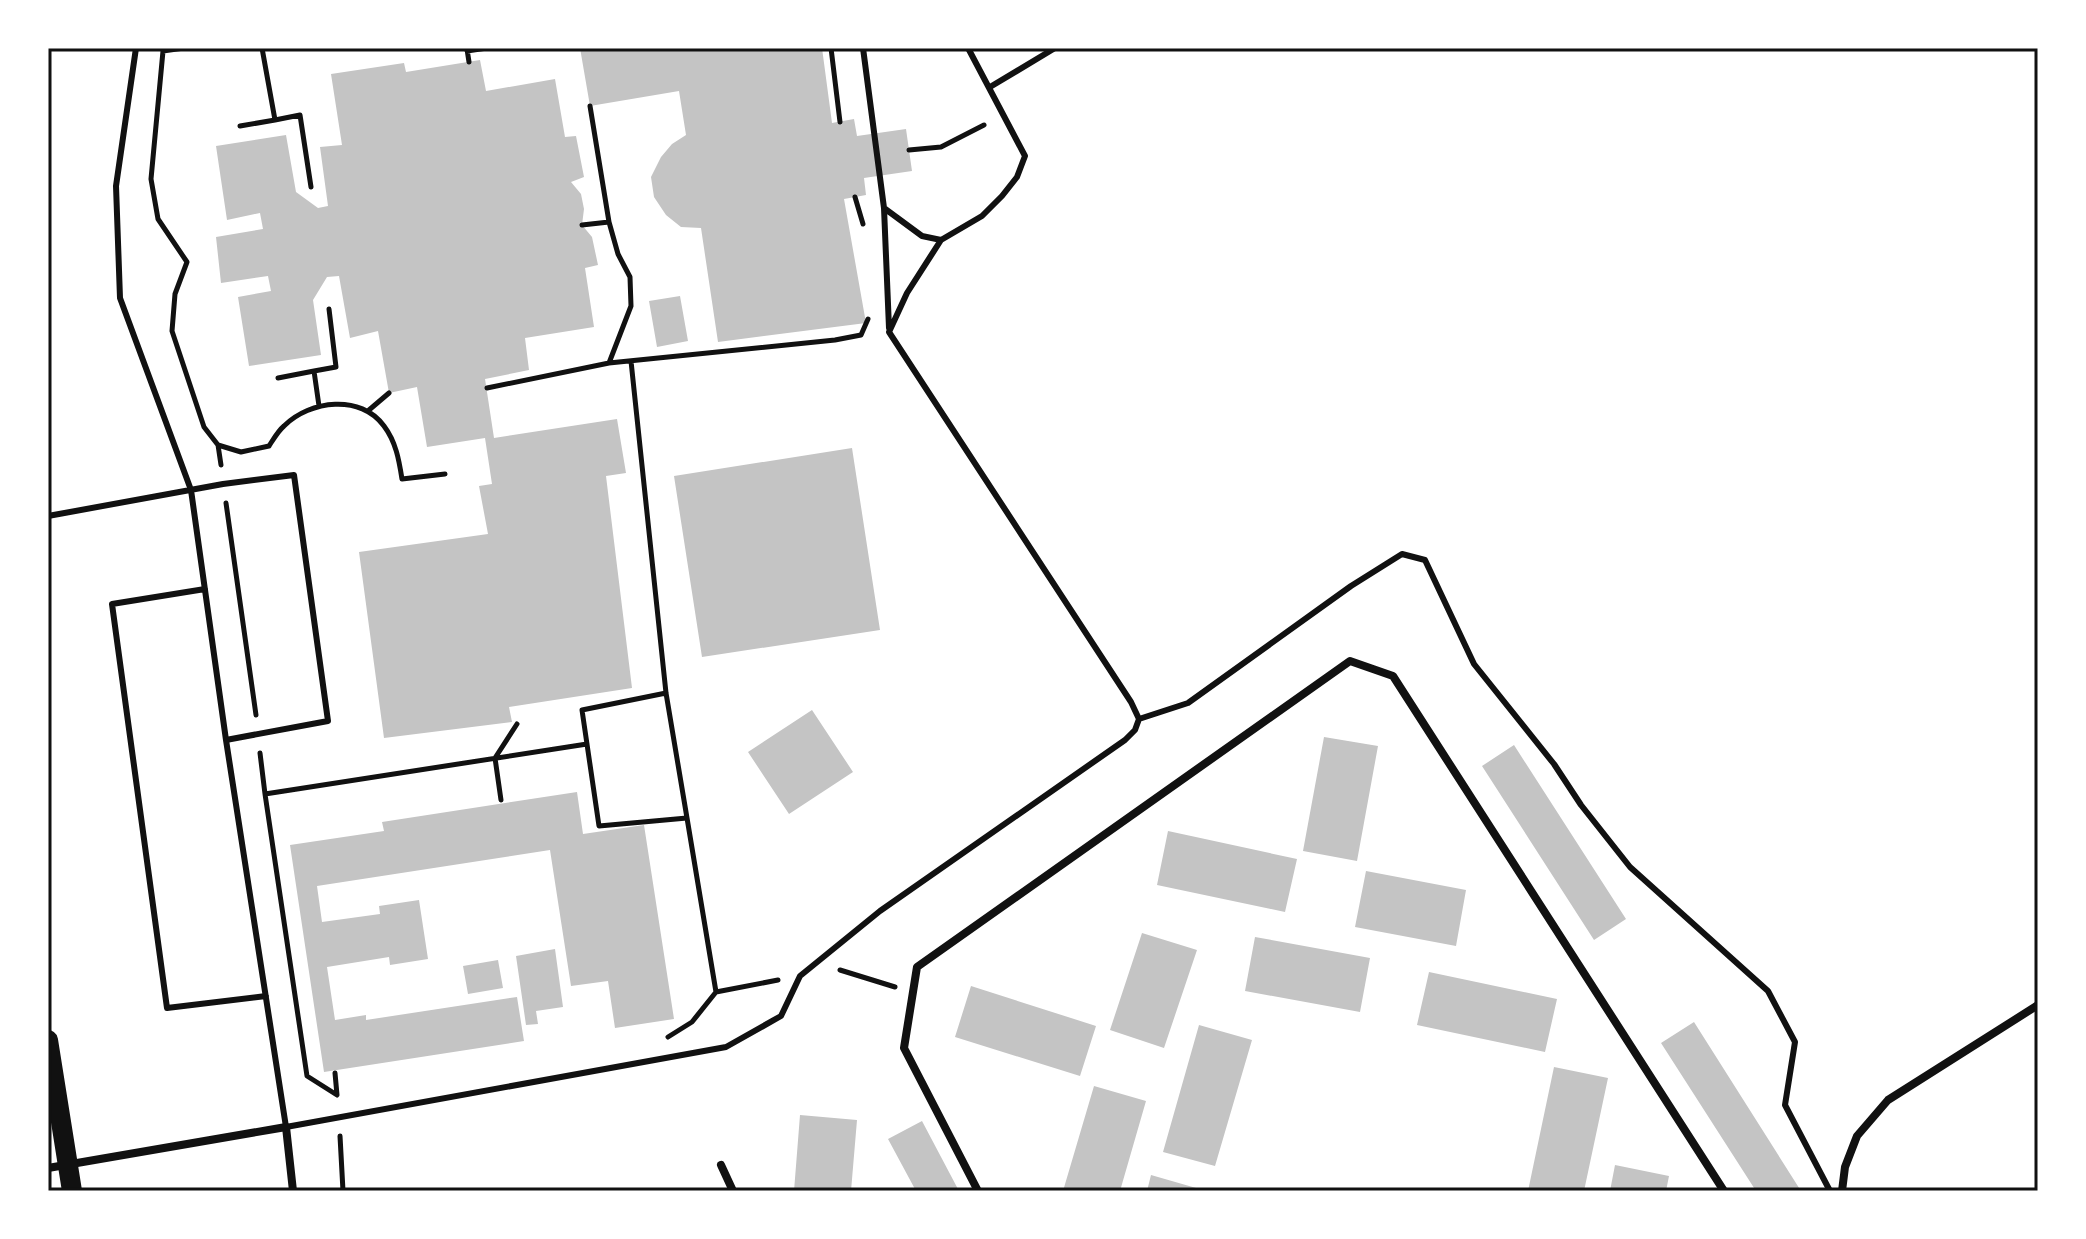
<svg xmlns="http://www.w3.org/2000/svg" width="2086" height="1239" viewBox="0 0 2086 1239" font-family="Karla,sans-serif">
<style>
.building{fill:#c4c4c4}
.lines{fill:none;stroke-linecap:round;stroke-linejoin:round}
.path{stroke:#111;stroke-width:5}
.service{stroke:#111;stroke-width:6}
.minor{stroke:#111;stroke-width:8}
.primary{stroke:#111;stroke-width:20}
.neatline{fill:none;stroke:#111;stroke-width:3}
</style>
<rect width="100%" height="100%" fill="#fff"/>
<!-- building -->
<path class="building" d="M580,48H822L832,123L854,119L857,136L906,129L912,171L864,178L866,195L844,199L866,323L718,342L701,228L681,227L666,215L654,197L651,177L661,157L672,144L686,135L679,91L590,106Z
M480,60L486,91L555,79L565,137L576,136L584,177L571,182L581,194L584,209L582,225L592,237L598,265L585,268L594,327L525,338L529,370L485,379L494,438L617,419L626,473L606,476L632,688L509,707L512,722L384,738L359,552L488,534L479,486L492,484L485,438L427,447L417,387L389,393L378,331L350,338L339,276L327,277L313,300L321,355L249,366L238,297L271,291L268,276L221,283L216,237L263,229L260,213L227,220L216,146L286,135L296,192L318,208L328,206L320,147L342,145L331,74L404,63L406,72Z
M680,296L688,341L657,347L649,301Z
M852,448L880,630L702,657L674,476Z
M812,710L853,772L789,814L748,752Z
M1324,737L1378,746L1357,861L1303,851Z
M1514,745L1626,919L1594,940L1482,766Z
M577,792L583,834L644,825L674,1019L615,1028L608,981L571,986L550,850L317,886L322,922L380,914L379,906L419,900L428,959L390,965L389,957L327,967L335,1020L366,1015V1020L517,997L524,1041L324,1072L290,845L384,831L382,822Z
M1168,831L1297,859L1285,912L1157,885Z
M1366,871L1466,890L1456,946L1355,927Z
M1142,933L1197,950L1164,1048L1110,1030Z
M1255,937L1370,958L1360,1012L1245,991Z
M555,949L563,1007L536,1011L538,1024L526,1025L516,956Z
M498,960L503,988L468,994L463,966Z
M1429,972L1557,999L1545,1052L1417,1025Z
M971,986L1096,1026L1080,1076L955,1037Z
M1694,1022L1801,1191H1756L1661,1043Z
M1199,1025L1252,1040L1215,1166L1163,1152Z
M1554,1067L1608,1078L1584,1191H1528Z
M1094,1086L1146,1101L1120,1191H1063Z
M800,1115L857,1120L851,1191H794Z
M922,1121L959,1191H916L888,1139Z
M1615,1165L1669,1176L1666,1191H1610Z
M1151,1175L1203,1190V1191H1147Z"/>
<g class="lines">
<!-- path -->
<path class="path" d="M184,48L163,51L151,179L158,219L187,262L175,294L172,331L204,427L218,445L241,452L269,446C273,440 278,431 284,426C310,400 361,394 384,426C396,442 399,460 402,479L445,474
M262,48L275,120L300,115L311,187
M831,48L840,122
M467,49L469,62
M467,51L487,48
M240,126L275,120
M909,150L941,147L984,125
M855,197L863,224
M582,225L609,222
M631,361L666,693L687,818L599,826L582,710L666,693
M609,363L835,340L861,335L868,319
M278,378L314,371
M487,388L609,363L631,306L630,277L618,254L609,222L590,106
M319,406L314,371L336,367L329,309
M369,410L389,393
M218,445L221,465
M226,503L256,715
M260,753L265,794L587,744
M265,794L307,1076L337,1095L335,1073
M501,800L495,758L517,724
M840,970L895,987
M716,992L778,980
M668,1037L692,1022L716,992L687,818
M340,1136L343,1191"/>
<!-- service -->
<path class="service" d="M136,48L116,186L120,298L191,490L226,740L286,1127L726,1047L781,1016L800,976L880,911L1125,740L1135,730L1139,719L1131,702L889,332L907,293L941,240L982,216L1002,196L1017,177L1025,156L968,48
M863,48L884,208L922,236L941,240
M990,87L1055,48
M884,208L889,328
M48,516L223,484L294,475L328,721L226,740
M205,589L112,604L167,1008L266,996
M1139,719L1188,703L1351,586L1402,554L1425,560L1474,664L1554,764L1581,805L1630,867L1768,991L1795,1042L1785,1105L1830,1191"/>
<!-- minor -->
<path class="minor" d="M721,1165L733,1191
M48,1168L286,1127L293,1191
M978,1191L904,1048L917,967L1350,661L1393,676L1724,1191
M1842,1191L1845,1167L1857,1136L1888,1100L2038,1005"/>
<!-- primary -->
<path class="primary" d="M48,1040L72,1191"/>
</g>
<!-- border -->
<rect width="2086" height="1239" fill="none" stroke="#ffffff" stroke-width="100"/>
<rect x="50" y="50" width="1986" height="1139" class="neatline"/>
</svg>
